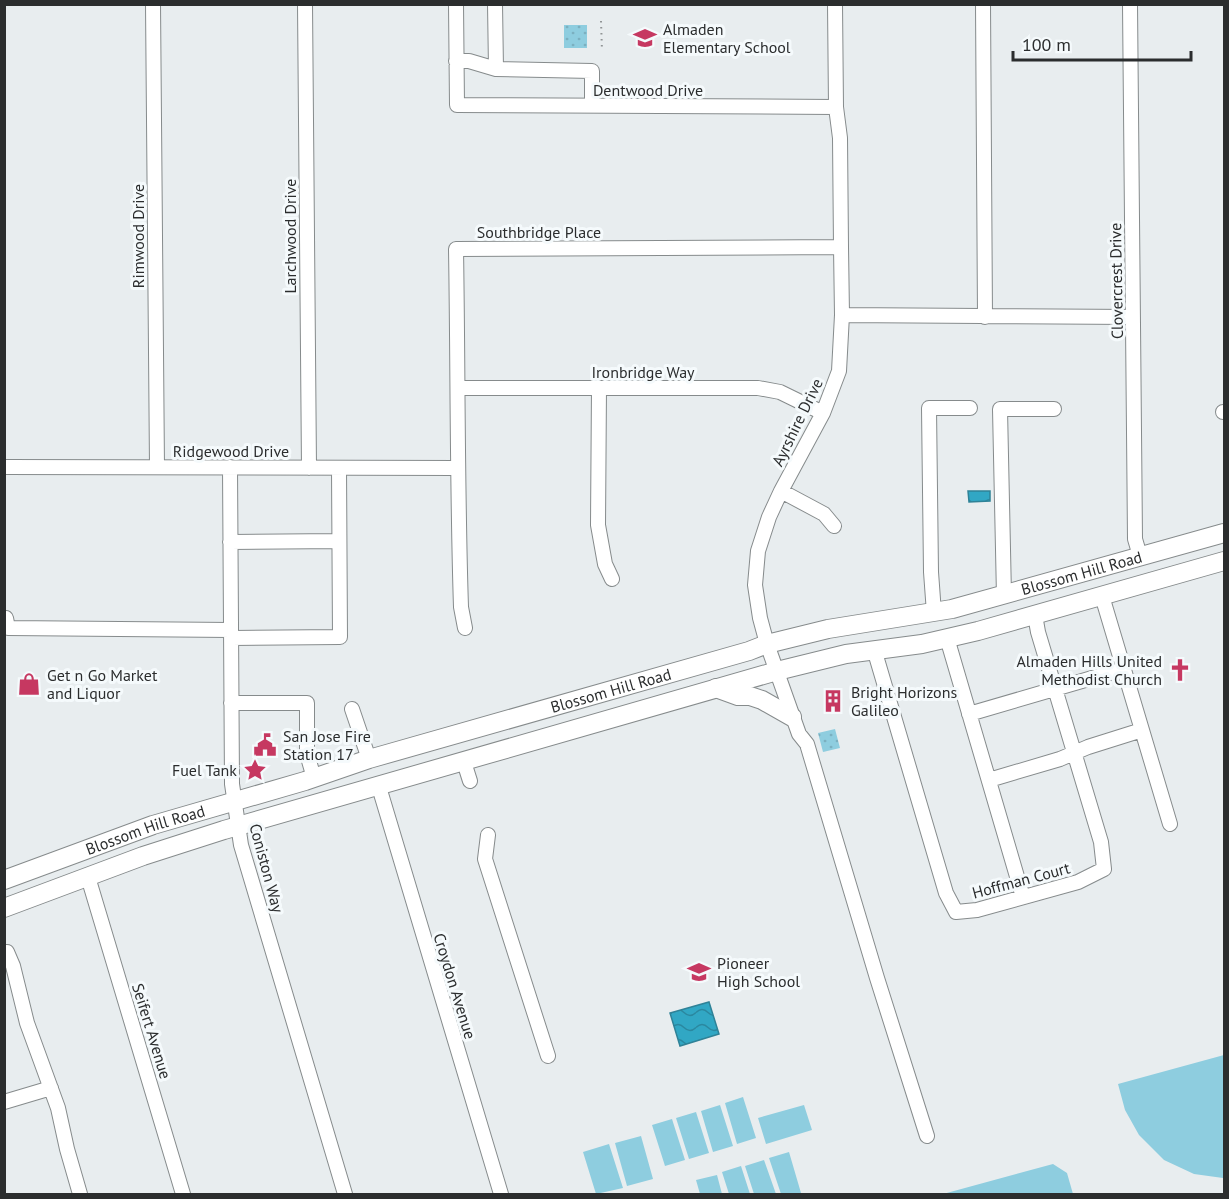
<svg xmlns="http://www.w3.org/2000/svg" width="1229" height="1199" viewBox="0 0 1229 1199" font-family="'PT Sans',sans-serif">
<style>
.grass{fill:url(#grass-dots)}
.garden{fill:#8ecddf}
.water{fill:url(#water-waves);stroke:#2f8297;stroke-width:1.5}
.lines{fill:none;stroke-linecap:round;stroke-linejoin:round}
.minor-casing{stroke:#868b8c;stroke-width:16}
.major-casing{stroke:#868b8c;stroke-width:20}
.path{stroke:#909495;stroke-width:2;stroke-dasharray:1.5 4.5;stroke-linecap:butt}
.minor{stroke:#fff;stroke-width:14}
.major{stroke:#fff;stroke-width:18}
.labels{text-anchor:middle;stroke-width:6;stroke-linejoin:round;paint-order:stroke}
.poi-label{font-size:16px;fill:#2b2d2e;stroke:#f5fafc;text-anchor:start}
.street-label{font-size:16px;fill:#2b2d2e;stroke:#f5fafc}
</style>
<defs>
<pattern id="grass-dots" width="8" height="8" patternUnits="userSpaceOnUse" patternTransform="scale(1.5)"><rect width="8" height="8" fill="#8ecddf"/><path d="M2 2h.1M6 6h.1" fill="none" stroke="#7bb0c0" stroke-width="1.8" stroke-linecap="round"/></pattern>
<pattern id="water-waves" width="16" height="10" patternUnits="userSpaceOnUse" patternTransform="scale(1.5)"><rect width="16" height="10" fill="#31a7c4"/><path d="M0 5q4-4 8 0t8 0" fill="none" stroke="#2a88a0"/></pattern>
</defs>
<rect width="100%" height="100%" fill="#e8edef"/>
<!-- grass -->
<path class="grass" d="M564,25H587V48H564Z
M835,729L840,748L823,752L818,733Z"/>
<!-- garden -->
<path class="garden" d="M1224,1055V1178H1223L1194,1174L1164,1160L1139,1135L1125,1110L1118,1084Z
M743,1097L756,1138L737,1144L725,1103Z
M720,1105L733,1146L713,1152L701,1111Z
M804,1105L812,1130L766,1144L758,1118Z
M696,1112L709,1153L689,1159L676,1118Z
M672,1119L685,1160L665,1166L652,1125Z
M641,1136L653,1179L627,1186L615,1143Z
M609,1144L623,1188L596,1194L583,1152Z
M789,1152L801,1193L781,1194L769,1158Z
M764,1160L776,1194H754L745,1166Z
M1053,1164L1067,1173L1073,1194H943Z
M741,1166L750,1194H729L722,1172Z
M717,1175L722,1194H700L696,1180Z"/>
<!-- water -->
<path class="water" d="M968,491H990V501L969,502Z
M709,1002L719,1034L680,1046L670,1013Z"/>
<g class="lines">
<!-- minor casing -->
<g class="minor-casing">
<path id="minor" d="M153,4L157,467
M305,4L309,468
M456,4L457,105L836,107L835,4
M495,4L496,69
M983,4L985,317
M1130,4L1135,539L1140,556
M456,61H469L496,69L592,71V106
M836,107L840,138L841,247L842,315L839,371L823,413L781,491L769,517L758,551L755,585L760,618L767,644L799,734L807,744L877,978L927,1136
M842,315L1133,317
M459,388H758L780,392L823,413
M599,388L598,525L605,564L612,579
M1223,412H1224
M4,467L457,468
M230,467L232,784L241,845L345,1194
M781,491L824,514L834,526
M230,542L339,541
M1004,596L1000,409H1054
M1102,596L1170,824
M934,613L931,572L929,408H970
M6,618L8,628L231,630
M465,628L461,607C457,487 458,368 456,249L841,247
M231,638L340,637L339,468
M947,638L1023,897
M874,649L946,893L956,912L977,910L1078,882L1104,869L1101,842L1038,632L1035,615
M231,703H307V754L314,778
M352,709L369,759
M969,714L1123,669
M464,762L470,781
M989,780L1060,759L1088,747L1142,730
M379,787L501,1194
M488,835L485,859L548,1056
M88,877L183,1194
M4,952H7L13,966L27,1023L58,1108L67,1149L80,1194
M4,1102L51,1088"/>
</g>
<!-- major casing -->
<g class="major-casing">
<g id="major">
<path d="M716,688L738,696H750L762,700L792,717"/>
<path id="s1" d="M4,880L153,825L305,781L369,759L749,651L767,644L828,629L952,609L1224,533"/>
<path d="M4,908L143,856L224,830L777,671L846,654L922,644L978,631L1224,561"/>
</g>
</g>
<!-- path -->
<path class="path" d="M601,21L602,51"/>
<!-- minor -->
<use href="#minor" class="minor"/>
<!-- major -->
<use href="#major" class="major"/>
</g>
<!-- icons -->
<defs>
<g id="school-bare" transform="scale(1.8)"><path d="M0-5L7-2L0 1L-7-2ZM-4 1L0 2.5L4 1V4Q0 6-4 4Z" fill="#c63861" stroke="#f5fafc" stroke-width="2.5" paint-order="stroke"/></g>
<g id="church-bare" transform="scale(1.8)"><path d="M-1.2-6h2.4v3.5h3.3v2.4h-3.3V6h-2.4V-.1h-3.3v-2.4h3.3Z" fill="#c63861" stroke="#f5fafc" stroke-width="2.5" paint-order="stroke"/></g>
<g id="shop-bare" transform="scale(1.8)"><path d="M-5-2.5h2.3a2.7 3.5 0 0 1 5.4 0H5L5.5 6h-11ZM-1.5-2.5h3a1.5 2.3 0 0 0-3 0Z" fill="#c63861" stroke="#f5fafc" stroke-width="2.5" paint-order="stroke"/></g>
<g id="building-bare" transform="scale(1.8)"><path d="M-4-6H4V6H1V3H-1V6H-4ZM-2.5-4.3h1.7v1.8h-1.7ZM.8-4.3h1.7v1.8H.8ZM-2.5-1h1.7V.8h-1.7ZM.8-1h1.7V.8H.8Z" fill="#c63861" stroke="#f5fafc" stroke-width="2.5" paint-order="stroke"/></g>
<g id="civic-bare" transform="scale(1.8)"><path d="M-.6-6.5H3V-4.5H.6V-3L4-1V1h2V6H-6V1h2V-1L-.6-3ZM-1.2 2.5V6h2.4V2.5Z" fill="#c63861" stroke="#f5fafc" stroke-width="2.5" paint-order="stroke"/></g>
<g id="sight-bare" transform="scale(1.8)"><path d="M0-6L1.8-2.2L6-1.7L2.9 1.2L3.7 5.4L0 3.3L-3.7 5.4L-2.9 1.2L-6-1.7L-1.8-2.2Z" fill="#c63861" stroke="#f5fafc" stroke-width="2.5" paint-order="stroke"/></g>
</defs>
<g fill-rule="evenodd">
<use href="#school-bare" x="645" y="38"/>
<use href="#church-bare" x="1180" y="670"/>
<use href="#shop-bare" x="29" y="684"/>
<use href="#building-bare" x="833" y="701"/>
<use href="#civic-bare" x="265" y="745"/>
<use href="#sight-bare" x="255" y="770"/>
<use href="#school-bare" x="699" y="972"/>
</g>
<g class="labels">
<!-- poi labels -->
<g class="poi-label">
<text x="663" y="35">Almaden<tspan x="663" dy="18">Elementary School</tspan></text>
<text x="1162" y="667" text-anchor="end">Almaden Hills United<tspan x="1162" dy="18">Methodist Church</tspan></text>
<text x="47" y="681">Get n Go Market<tspan x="47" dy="18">and Liquor</tspan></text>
<text x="851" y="698">Bright Horizons<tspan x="851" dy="18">Galileo</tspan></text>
<text x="283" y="742">San Jose Fire<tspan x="283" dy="18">Station 17</tspan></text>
<text x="237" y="776" text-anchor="end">Fuel Tank</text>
<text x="717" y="969">Pioneer<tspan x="717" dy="18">High School</tspan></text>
</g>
<!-- street labels -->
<g class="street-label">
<text x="648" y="96">Dentwood Drive</text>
<text x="539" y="238">Southbridge Place</text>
<text transform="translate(138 236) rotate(-90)" y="6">Rimwood Drive</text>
<text transform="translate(290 236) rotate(-90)" y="6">Larchwood Drive</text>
<text transform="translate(1116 281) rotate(-91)" y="6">Clovercrest Drive</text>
<text x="643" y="378">Ironbridge Way</text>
<text transform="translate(797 422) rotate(-64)" y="6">Ayrshire Drive</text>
<text x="231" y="457">Ridgewood Drive</text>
<text dy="6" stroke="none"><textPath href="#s1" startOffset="1122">Blossom Hill Road</textPath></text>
<text dy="6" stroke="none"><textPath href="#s1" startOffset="636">Blossom Hill Road</textPath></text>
<text dy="6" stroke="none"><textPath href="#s1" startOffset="150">Blossom Hill Road</textPath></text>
<text transform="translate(267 868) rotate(75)" y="6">Coniston Way</text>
<text transform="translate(1021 880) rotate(-15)" y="6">Hoffman Court</text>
<text transform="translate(455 986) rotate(73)" y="6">Croydon Avenue</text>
<text transform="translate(152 1031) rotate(73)" y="6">Seifert Avenue</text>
</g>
</g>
<!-- border -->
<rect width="1229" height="1199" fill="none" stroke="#2b2d2e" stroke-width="12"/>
<!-- scale -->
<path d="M1013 51v9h178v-9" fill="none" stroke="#2b2d2e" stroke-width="3"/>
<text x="1022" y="51" font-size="18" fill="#2b2d2e" stroke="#f5fafc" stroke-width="4.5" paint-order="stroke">100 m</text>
</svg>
